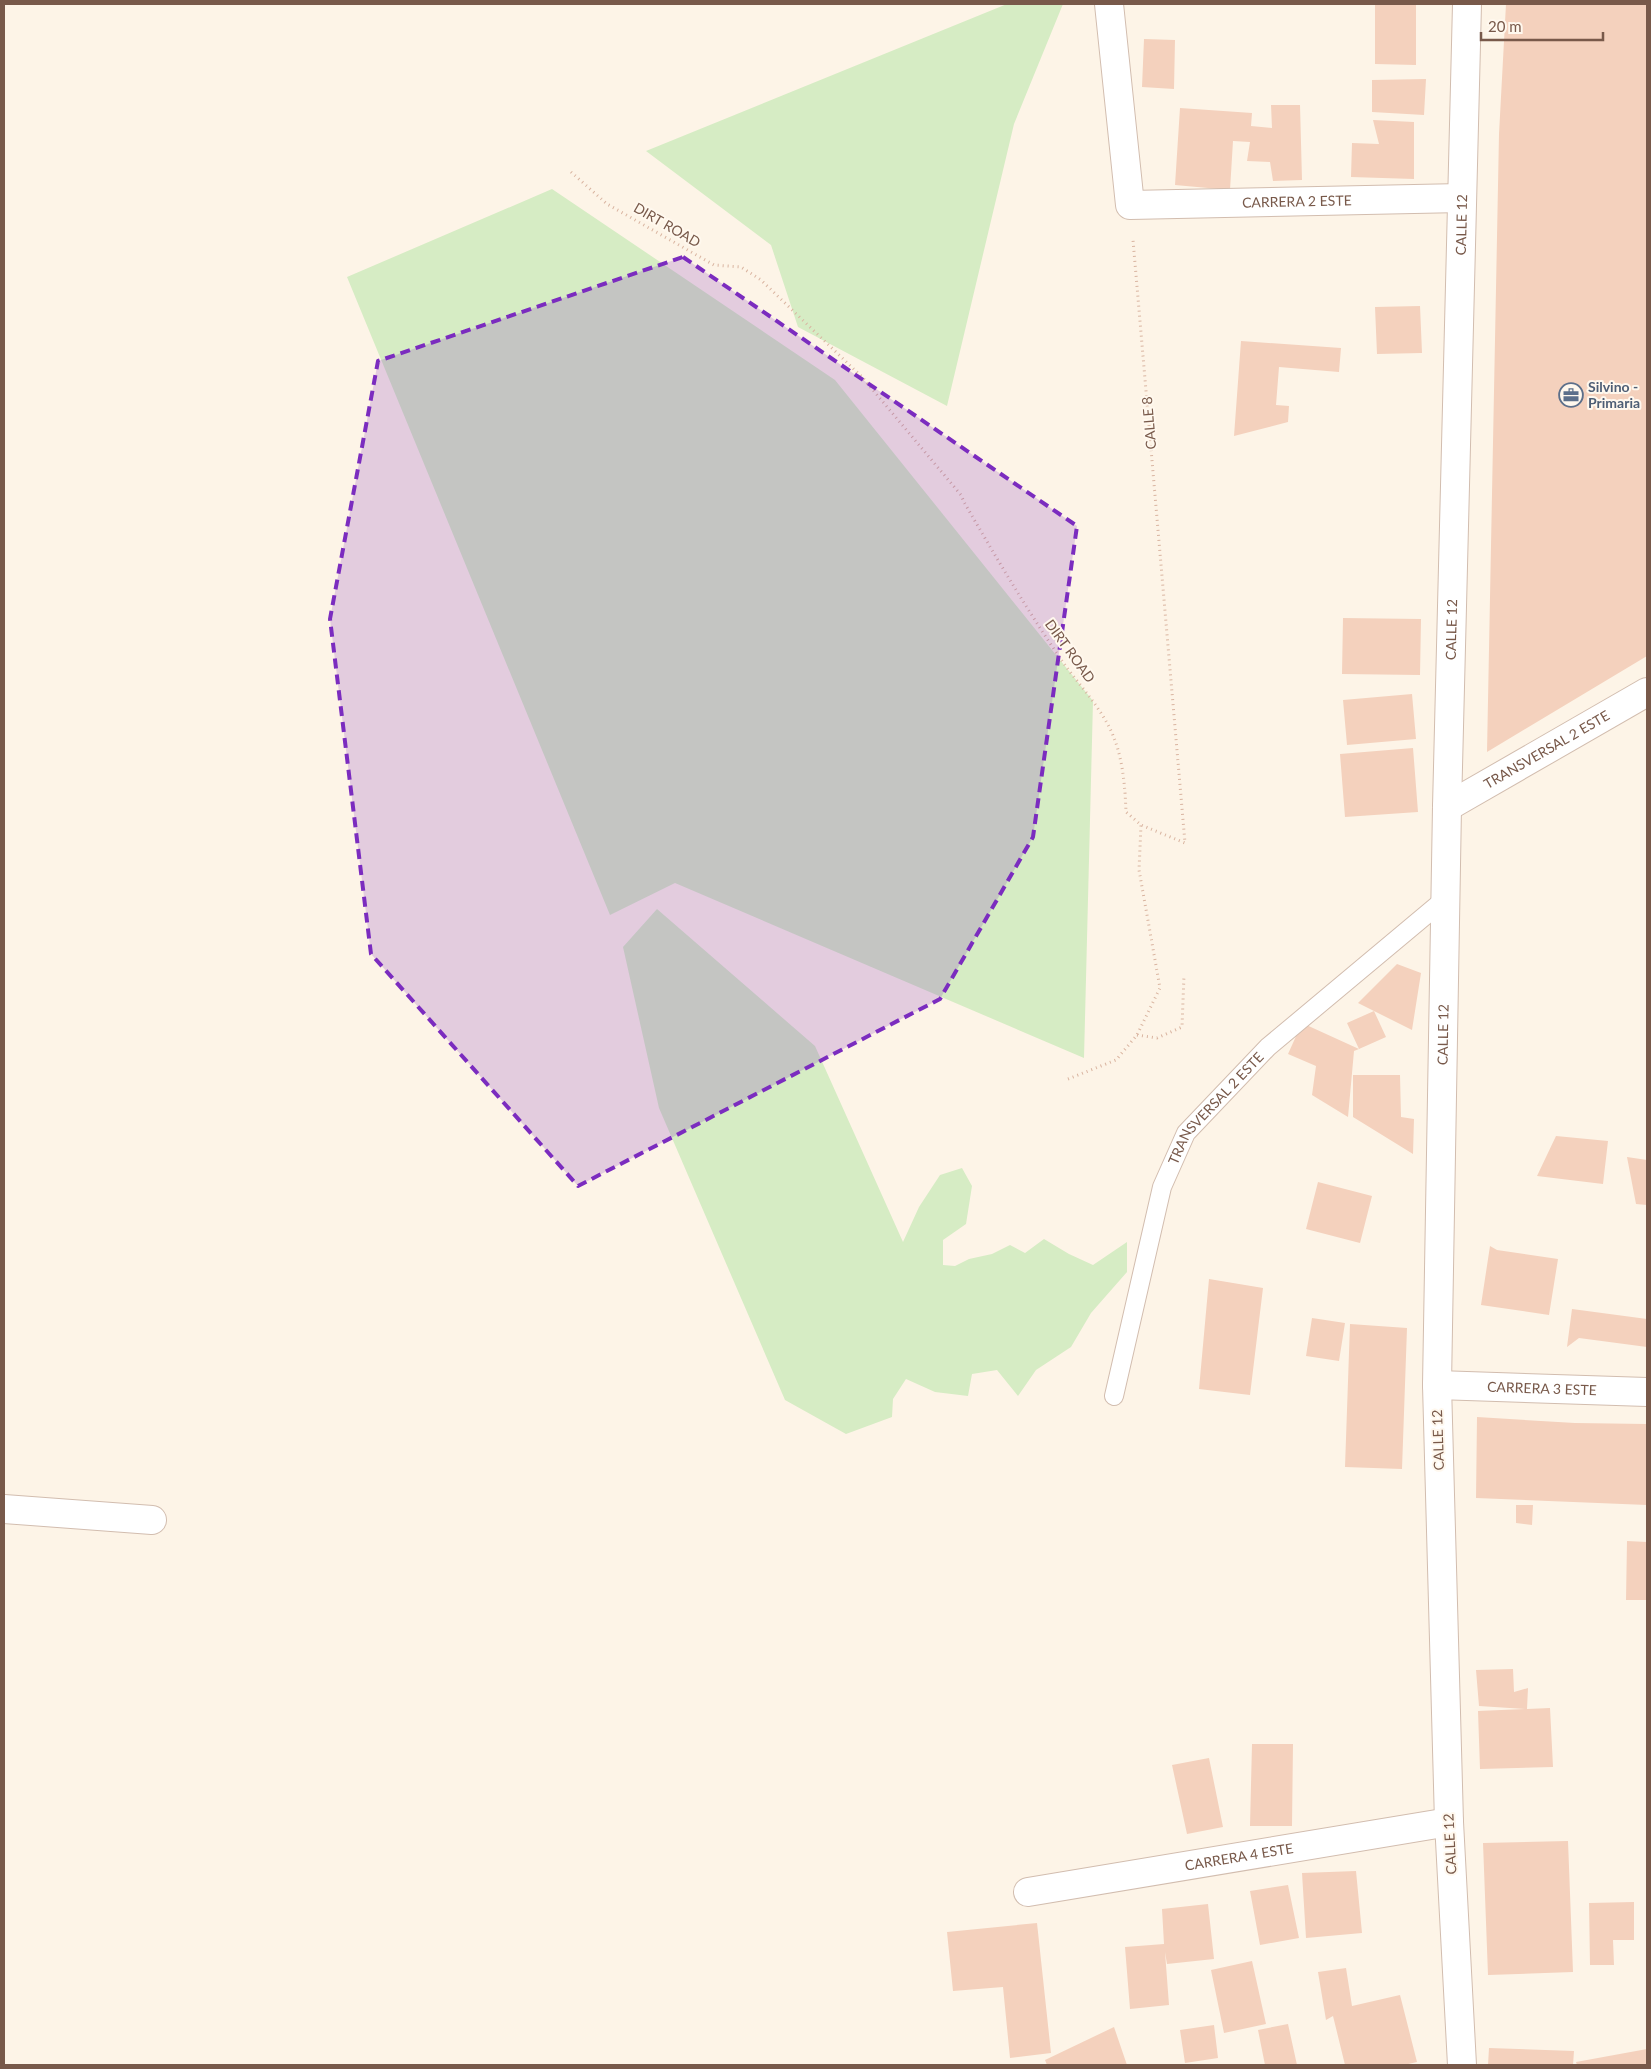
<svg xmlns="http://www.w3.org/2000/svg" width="1651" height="2069" viewBox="0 0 1651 2069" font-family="Lato,sans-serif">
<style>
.green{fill:#d6ecc4}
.building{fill:#f4d1bd}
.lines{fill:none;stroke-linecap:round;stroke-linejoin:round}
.lane-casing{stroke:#d2bdaf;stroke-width:20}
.street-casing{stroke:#d2bdaf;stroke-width:30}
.path{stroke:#d9b4a0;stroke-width:3;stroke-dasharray:1 4;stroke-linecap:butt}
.lane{stroke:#fff;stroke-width:18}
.street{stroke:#fff;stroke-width:28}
.marked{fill:#7b2cbf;fill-opacity:0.2;stroke:#7b2cbf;stroke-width:4;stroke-dasharray:10 6;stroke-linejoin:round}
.labels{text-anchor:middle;stroke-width:4;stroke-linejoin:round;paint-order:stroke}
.street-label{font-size:14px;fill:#78594a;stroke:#fff8ee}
.service-label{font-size:14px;font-weight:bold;fill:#4e5e75;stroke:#fff8ee;text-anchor:start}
</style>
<rect width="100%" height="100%" fill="#fdf4e7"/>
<!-- green -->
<path class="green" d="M1007,4H1063L1014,124L947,406L798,327L771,245L646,151Z
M552,189L835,380L1093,701L1084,1058L675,883L610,915L347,277Z
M657,909L815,1046L903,1242L919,1207L940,1175L962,1168L972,1186L966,1224L943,1240V1265L955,1266L969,1259L992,1254L1010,1245L1025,1253L1044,1239L1069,1254L1093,1265L1127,1242V1272L1091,1313L1071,1347L1036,1370L1018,1396L997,1370L972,1374L968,1396L935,1392L906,1379L893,1399L892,1417L846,1434L785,1400L659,1108L623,947Z"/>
<!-- building -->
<path class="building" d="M1375,4H1416V65L1375,64Z
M1506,4H1647V656L1487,752L1499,134Z
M1144,39L1175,40L1174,89L1142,87Z
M1426,79L1424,115L1372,112V80Z
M1271,105H1300L1302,180L1273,181L1270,162L1247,161L1250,142L1233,141L1230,190L1175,185L1180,108L1252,113L1251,126L1272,128Z
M1373,120L1414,122V179L1351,177L1352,143L1379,144Z
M1420,306L1422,353L1377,354L1375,307Z
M1241,341L1341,348L1339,372L1279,367L1276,405L1289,406L1288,422L1234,436Z
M1343,618L1421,619L1420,675L1342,674Z
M1412,694L1416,739L1347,745L1343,700Z
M1413,748L1418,812L1345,817L1340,754Z
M1397,964L1421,973L1412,1030L1374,1011L1386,1037L1359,1049L1354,1051L1348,1117L1312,1095L1316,1066L1288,1054L1302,1023L1359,1049L1347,1023L1374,1011L1358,1003Z
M1353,1075H1400L1401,1117L1414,1119L1413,1154L1353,1117Z
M1556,1136L1608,1141L1603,1184L1537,1176Z
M1627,1157L1647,1160V1205L1636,1204Z
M1318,1182L1372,1196L1360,1243L1306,1229Z
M1490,1246L1497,1250L1558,1259L1549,1315L1481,1305Z
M1209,1279L1263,1288L1250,1395L1199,1389Z
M1572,1309L1647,1319V1347L1579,1338L1567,1347Z
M1312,1318L1345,1323L1339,1361L1306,1356Z
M1350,1324L1407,1328L1402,1469L1345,1467Z
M1477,1417L1575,1423L1647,1424V1505L1476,1498Z
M1516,1505H1533L1532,1525L1516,1523Z
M1627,1541L1647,1542V1600H1626Z
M1513,1669L1514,1692L1528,1688L1527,1709L1550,1708L1553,1767L1480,1769L1478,1711L1525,1709L1479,1706L1476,1670Z
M1252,1744H1293L1292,1826H1250Z
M1209,1758L1223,1827L1187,1834L1172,1765Z
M1568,1841L1573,1972L1488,1975L1483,1843Z
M1356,1871L1362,1933L1306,1938L1302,1873Z
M1288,1885L1299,1938L1260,1945L1250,1891Z
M1634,1902V1940H1613L1614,1965H1590L1589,1903Z
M1208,1904L1214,1959L1167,1964L1165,1952L1169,2005L1130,2009L1125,1947L1164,1944L1162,1909Z
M1037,1923L1051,2053L1010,2058L1003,1987L953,1991L947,1932Z
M1252,1961L1266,2024L1224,2033L1211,1970Z
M1346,1968L1352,2006L1400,1995L1417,2062L1404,2065H1345L1333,2016L1326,2020L1318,1972Z
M1288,2024L1297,2065H1265L1258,2030Z
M1214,2025L1218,2058L1185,2063L1180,2030Z
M1114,2027L1127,2065H1047L1045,2060Z
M1489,2048L1574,2051L1573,2065H1488Z
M1647,2049V2065H1577L1576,2062Z"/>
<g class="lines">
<!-- lane casing -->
<g class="lane-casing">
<g id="lane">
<path id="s1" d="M1114,1396L1162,1187L1186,1133L1268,1047L1445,899"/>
</g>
</g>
<!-- street casing -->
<g class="street-casing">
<g id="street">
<path id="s2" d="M1109,4L1130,205L1462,198"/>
<path id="s3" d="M1447,807L1647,692"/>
<path id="s4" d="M1437,1385L1647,1392"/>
<path d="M4,1509L152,1520"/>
<path id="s5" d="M1028,1892L1449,1822"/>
<path id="s6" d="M1462,2065L1449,1822L1437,1385L1447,807L1467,4"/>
</g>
</g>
<!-- path -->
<path class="path" d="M571,172L607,204L714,265L741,267L761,280L862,377L961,495L964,502C994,554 1024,605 1058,655C1075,681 1099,704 1112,733C1123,758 1125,786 1126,812L1141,825L1185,843L1133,240
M1137,1035L1157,1038L1182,1027L1184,975
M1068,1079L1116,1060L1137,1035L1160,988L1139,870L1141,825"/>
<!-- lane -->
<use href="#lane" class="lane"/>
<!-- street -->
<use href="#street" class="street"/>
</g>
<!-- marked area -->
<path class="marked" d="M683,257L1077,526L1033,837L940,999L578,1186L371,954L330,619L378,361Z"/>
<!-- icons -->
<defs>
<g id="office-ring" transform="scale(1.25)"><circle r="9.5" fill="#fff8ee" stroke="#5c6f8a" stroke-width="1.5"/><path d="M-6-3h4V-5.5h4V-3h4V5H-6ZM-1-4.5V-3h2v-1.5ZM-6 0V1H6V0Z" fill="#5c6f8a"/></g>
</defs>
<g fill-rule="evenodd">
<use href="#office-ring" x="1571" y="395"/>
</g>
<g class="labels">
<!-- street labels -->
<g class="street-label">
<text dy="5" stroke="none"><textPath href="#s2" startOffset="369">CARRERA 2 ESTE</textPath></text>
<text transform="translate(667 225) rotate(30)" y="5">DIRT ROAD</text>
<text dy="5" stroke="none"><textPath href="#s6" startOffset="1841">CALLE 12</textPath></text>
<text transform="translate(1149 423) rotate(-95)" y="5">CALLE 8</text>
<text dy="5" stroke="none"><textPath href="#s6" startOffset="1436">CALLE 12</textPath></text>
<text transform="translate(1070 651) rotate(54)" y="5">DIRT ROAD</text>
<text dy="5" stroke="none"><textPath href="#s3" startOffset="115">TRANSVERSAL 2 ESTE</textPath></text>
<text dy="5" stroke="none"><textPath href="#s6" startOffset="1031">CALLE 12</textPath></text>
<text dy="5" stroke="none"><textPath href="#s1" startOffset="311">TRANSVERSAL 2 ESTE</textPath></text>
<text dy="5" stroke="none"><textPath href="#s4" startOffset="105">CARRERA 3 ESTE</textPath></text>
<text transform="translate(1438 1440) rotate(-92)" y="5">CALLE 12</text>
<text transform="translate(1450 1844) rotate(-93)" y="5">CALLE 12</text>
<text dy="5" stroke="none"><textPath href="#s5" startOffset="214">CARRERA 4 ESTE</textPath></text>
</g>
<!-- service labels -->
<g class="service-label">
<text x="1588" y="392">Silvino -<tspan x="1588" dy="16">Primaria</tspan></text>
</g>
</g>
<!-- border -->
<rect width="1651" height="2069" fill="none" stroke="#78594a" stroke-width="10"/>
<!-- scale -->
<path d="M1481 32v8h122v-8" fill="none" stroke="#78594a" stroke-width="2.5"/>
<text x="1488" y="32" font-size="15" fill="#78594a" stroke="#fff8ee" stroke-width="4" paint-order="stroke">20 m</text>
</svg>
